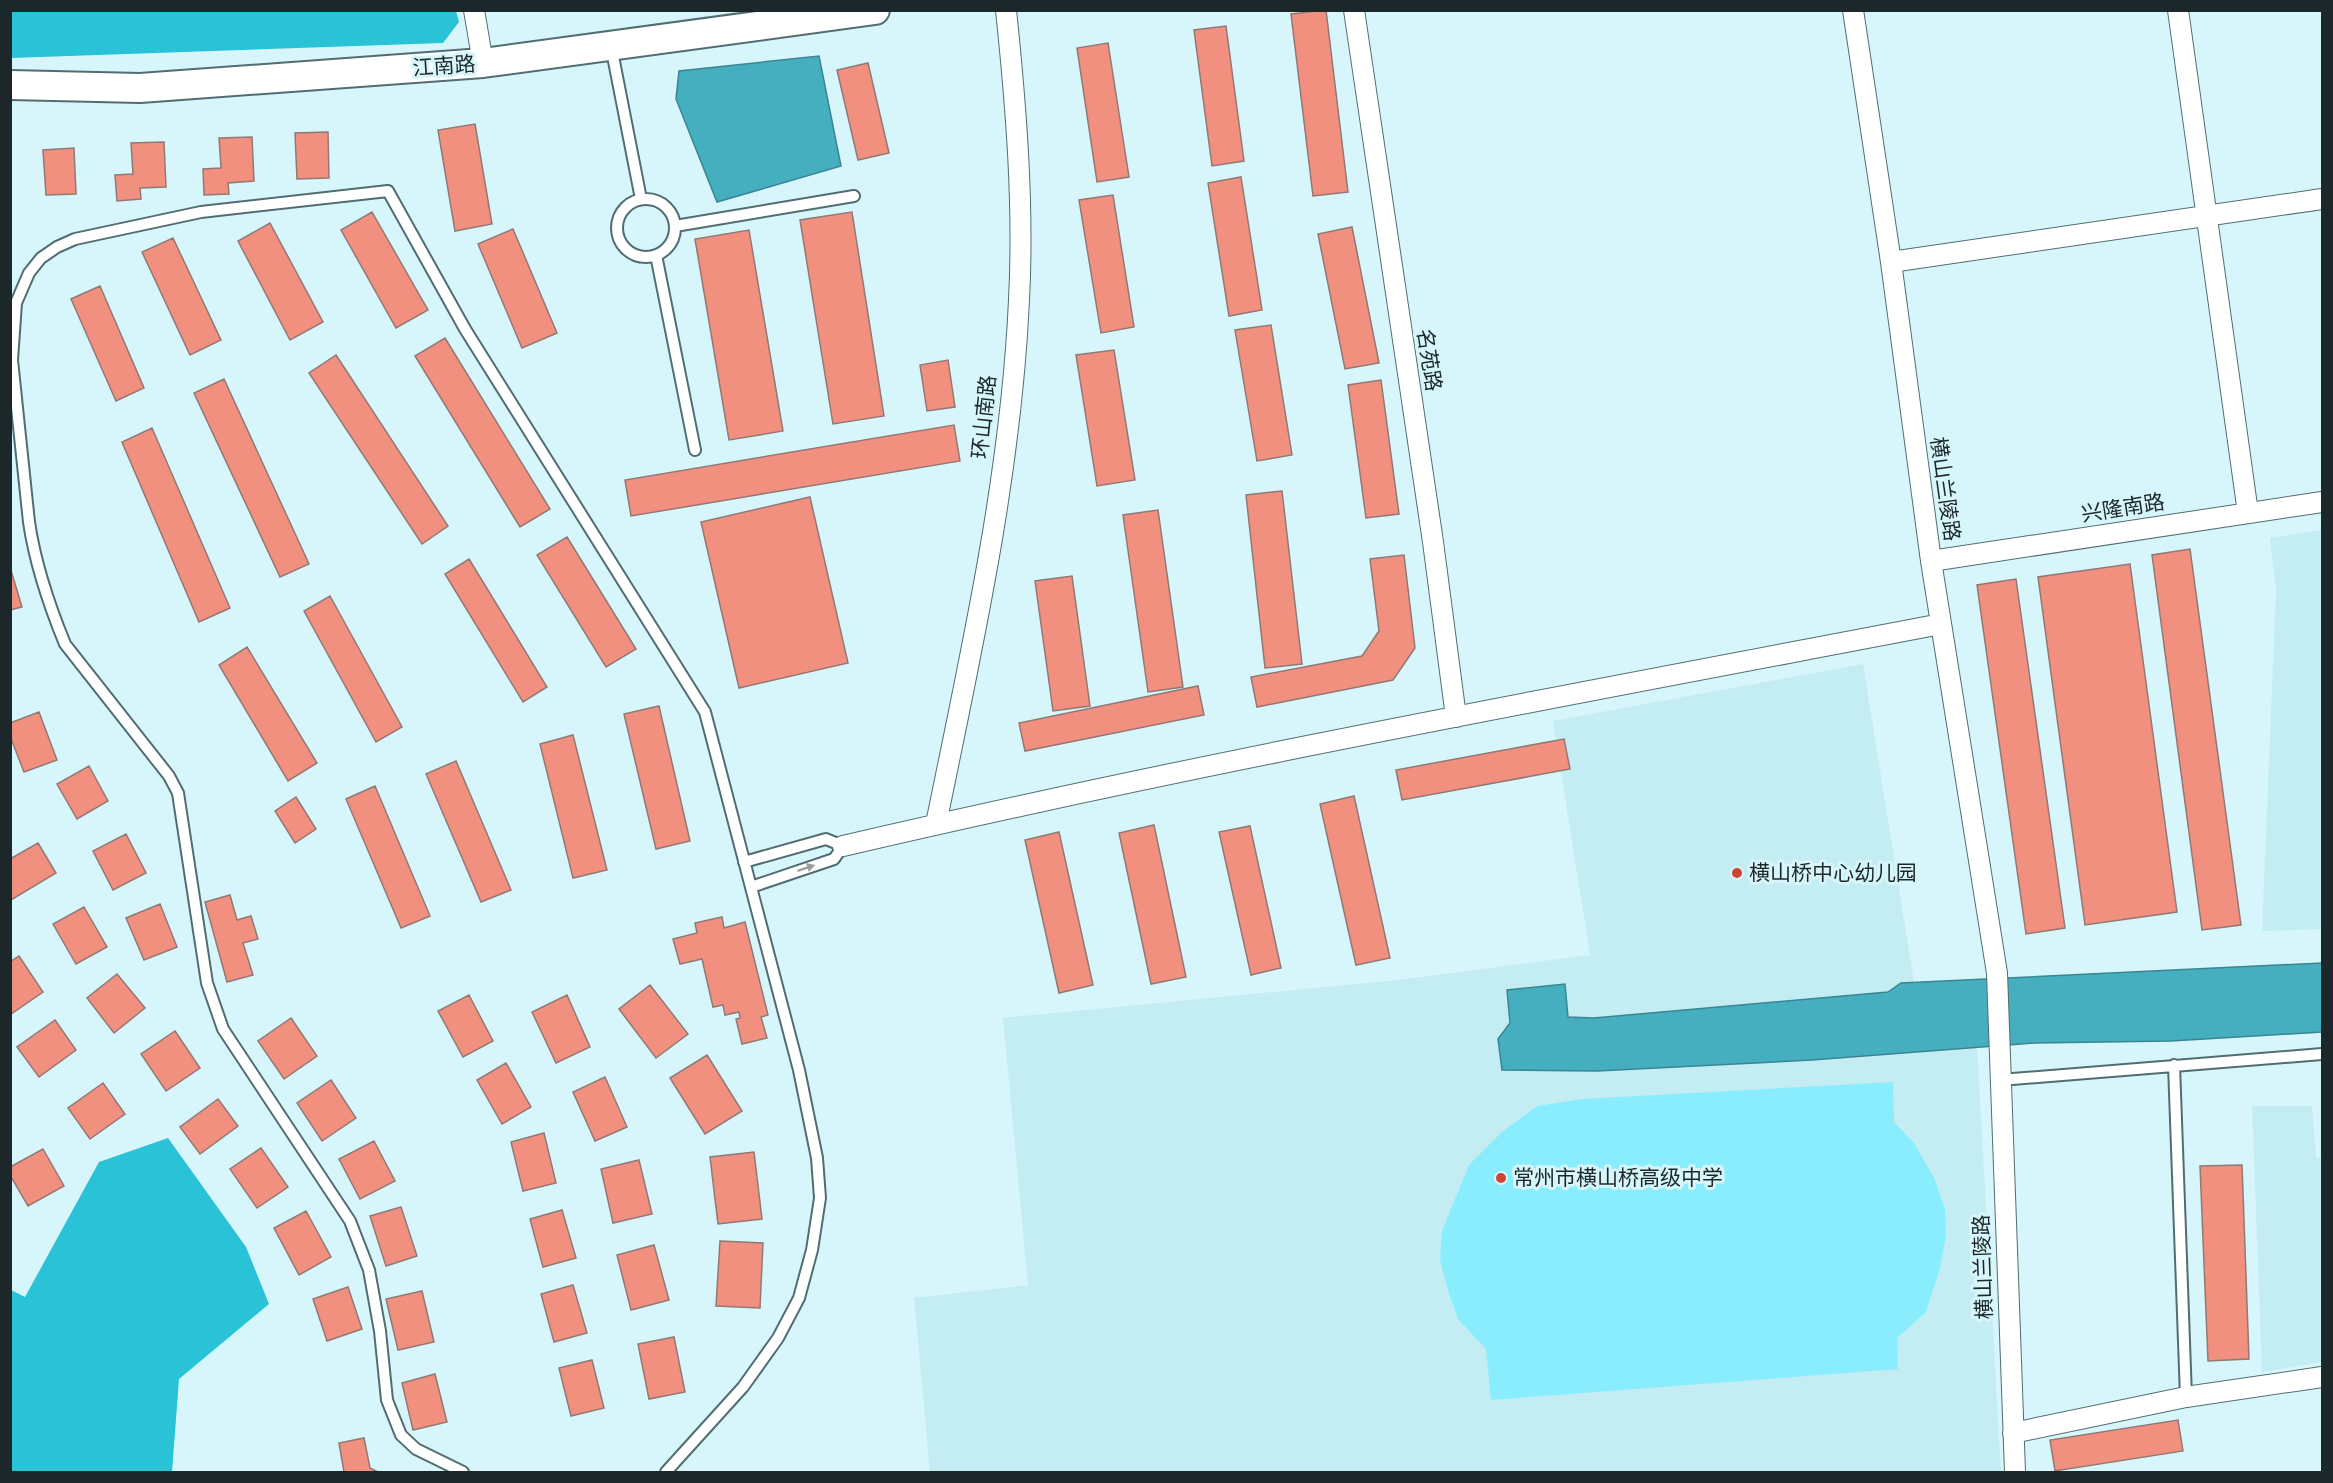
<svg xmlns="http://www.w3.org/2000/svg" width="2333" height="1483" viewBox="0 0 2333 1483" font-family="'DejaVu Sans','Noto Sans SC',sans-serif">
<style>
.built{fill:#c4ecf3}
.green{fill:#89edfe}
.forest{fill:#29c2d7}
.water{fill:#46afbf;stroke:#398692;stroke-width:1.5}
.building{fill:#f29080;stroke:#927874;stroke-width:1.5}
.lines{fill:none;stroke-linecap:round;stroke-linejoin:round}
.service-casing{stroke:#526d72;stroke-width:14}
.minor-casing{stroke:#526d72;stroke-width:22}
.secondary-casing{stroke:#526d72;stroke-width:32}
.service{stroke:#fff;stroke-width:10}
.minor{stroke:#fff;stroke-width:20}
.secondary{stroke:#fff;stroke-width:28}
.oneway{fill:#999e9f}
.poi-dot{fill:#d04333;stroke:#d7f6fb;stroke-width:2}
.labels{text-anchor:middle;stroke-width:6;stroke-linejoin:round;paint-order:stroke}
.street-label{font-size:21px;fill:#1c2729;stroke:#d7f6fb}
.poi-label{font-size:21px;fill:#1c2729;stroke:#d7f6fb;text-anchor:start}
</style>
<rect width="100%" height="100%" fill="#d7f6fb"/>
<!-- built -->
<path class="built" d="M2322,530V929L2262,931L2276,590L2270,538Z
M1863,664L1914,982L1901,983L1888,992L1597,1071L1812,1060L1977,1046L2001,1472H930L914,1298L1028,1285L1003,1018L1398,980L1590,955L1553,721Z
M2252,1106H2312L2316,1157L2322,1158V1362L2262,1372Z"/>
<!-- green -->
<path class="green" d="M1893,1082L1894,1122L1914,1143L1935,1180L1945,1209L1946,1235L1940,1268L1926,1312L1897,1338L1898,1369L1491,1400L1486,1349L1458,1319L1448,1291L1440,1260L1442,1231L1469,1165L1502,1132L1537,1106L1582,1099Z"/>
<!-- forest -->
<path class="forest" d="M456,11L459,22L443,43L11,58V11Z
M168,1138L246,1247L269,1304L179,1379L172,1472H11V1290L25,1297L99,1162Z"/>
<!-- water -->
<path class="water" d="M819,56L841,166L717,202L676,99L679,71Z
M2322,963V1032L2171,1041L2035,1043L1812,1060L1597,1071L1502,1070L1498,1039L1510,1023L1507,990L1565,984L1568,1017L1594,1018L1888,992L1901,983Z"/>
<!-- building -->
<path class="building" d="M1326,10L1348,192L1313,196L1291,14Z
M1226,26L1244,161L1212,166L1194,30Z
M1108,43L1129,177L1097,182L1077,48Z
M868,63L889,153L858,160L837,70Z
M475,124L492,224L455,231L438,130Z
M328,132L329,178L297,179L295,133Z
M252,137L254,181L228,183L229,194L204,195L203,169L221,168L219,138Z
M164,142L166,187L140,188L141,199L117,201L115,175L133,174L131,143Z
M74,148L76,194L46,195L43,150Z
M1241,177L1262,310L1229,316L1208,183Z
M1113,195L1134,327L1101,333L1079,200Z
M372,212L428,310L396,328L341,230Z
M852,212L884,416L833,424L800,220Z
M270,223L323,322L290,340L238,241Z
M1352,227L1379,363L1345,369L1318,234Z
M513,229L557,333L522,348L478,244Z
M749,230L783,431L729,440L695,239Z
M173,238L221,340L190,355L142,252Z
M100,286L144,388L116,401L71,299Z
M1271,325L1292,455L1257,461L1235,330Z
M445,338L550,509L520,527L415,356Z
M1114,350L1135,480L1097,486L1076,355Z
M336,355L448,526L422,544L309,373Z
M948,360L955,407L927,411L920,365Z
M224,379L309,564L280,577L194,393Z
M1381,380L1399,514L1366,518L1348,385Z
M954,425L960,461L631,516L625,480Z
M152,428L230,608L199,622L122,442Z
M1282,491L1302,664L1265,668L1246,495Z
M810,497L848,663L739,688L701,522Z
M1158,510L1183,687L1148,692L1123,515Z
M567,537L636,649L606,667L537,555Z
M2190,549L2241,925L2202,930L2152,555Z
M1404,555L1415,648L1393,680L1257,707L1251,677L1362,656L1379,631L1370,559Z
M469,559L547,687L523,702L445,574Z
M2130,564L2177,912L2085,925L2038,577Z
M10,567L22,607L10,610Z
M1072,576L1090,706L1053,711L1035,581Z
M2016,579L2065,928L2026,934L1977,585Z
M330,596L402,727L376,742L304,611Z
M247,647L317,763L288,781L219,665Z
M1198,686L1204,715L1025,751L1019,723Z
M659,706L690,841L656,849L624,714Z
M39,712L57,760L24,772L10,736V723Z
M573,735L607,870L573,878L540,744Z
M1564,739L1570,769L1402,800L1396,770Z
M456,761L511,890L481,902L426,774Z
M89,766L108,801L77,819L57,784Z
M375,786L430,916L401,928L346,799Z
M1354,796L1390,958L1356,965L1320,804Z
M296,797L316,829L295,843L275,811Z
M1154,825L1186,977L1151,984L1119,833Z
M1250,826L1281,968L1251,975L1219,832Z
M1059,832L1093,985L1059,993L1025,840Z
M126,834L146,873L113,890L93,851Z
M38,843L56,873L11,900L10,859Z
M230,895L237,920L251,916L258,939L243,943L253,975L227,982L205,902Z
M160,904L177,947L144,960L126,918Z
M84,907L107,947L76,964L53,924Z
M722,917L724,928L745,922L768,1015L761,1017L767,1038L742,1044L736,1019L740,1018L739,1012L725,1015L723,1005L713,1007L702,959L680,964L673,939L697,933L695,923Z
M19,956L43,992L11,1014L10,962Z
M117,974L145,1008L114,1033L87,998Z
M650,985L688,1034L656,1058L619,1009Z
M469,995L493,1041L463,1057L438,1011Z
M567,995L590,1047L556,1063L532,1012Z
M291,1018L317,1056L284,1079L258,1041Z
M55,1020L76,1050L39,1077L17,1047Z
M175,1031L200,1068L166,1091L141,1054Z
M707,1055L742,1111L705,1134L670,1078Z
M506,1063L531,1107L502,1124L477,1080Z
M605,1077L627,1127L595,1141L573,1092Z
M331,1080L356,1118L322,1141L297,1103Z
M103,1083L125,1114L90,1139L68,1108Z
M218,1099L238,1126L200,1154L180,1127Z
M544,1133L556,1183L523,1191L511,1142Z
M374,1141L395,1181L360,1199L339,1159Z
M261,1148L288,1187L257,1208L230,1169Z
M43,1149L64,1186L28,1206L10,1175V1167Z
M754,1152L762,1219L718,1224L710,1157Z
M639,1160L652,1214L613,1223L601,1169Z
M2242,1165L2249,1359L2208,1361L2200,1166Z
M401,1207L417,1256L386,1266L370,1216Z
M562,1210L576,1258L543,1267L530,1219Z
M306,1211L331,1257L299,1275L274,1228Z
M720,1241L763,1243L760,1308L716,1306Z
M654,1245L669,1300L631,1310L617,1255Z
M573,1285L587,1333L554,1342L541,1294Z
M348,1287L362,1329L327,1341L313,1299Z
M422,1291L434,1342L398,1350L386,1299Z
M674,1337L685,1392L649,1399L638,1344Z
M592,1360L604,1408L571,1416L559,1368Z
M435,1374L447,1422L413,1430L402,1383Z
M2178,1420L2183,1451L2055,1471L2050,1440Z
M364,1438L370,1468L378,1472H344L339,1443Z"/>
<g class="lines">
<!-- service casing -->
<g class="service-casing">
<path id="service" d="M611,46L641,199
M617 228a29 29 0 1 1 58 0a29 29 0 1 1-58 0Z
M675,226L854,196
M656,255L695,450
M744,862L826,839L843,846L834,859L751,887
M2174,1065L2186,1397
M2000,1080L2322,1054
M463,1472L416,1449L401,1435L387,1400L380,1331L369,1270L350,1221L223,1029L207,983L178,793L169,776L65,644C49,605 35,563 29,522L12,360L16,303L29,273L41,258L57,247L75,239L201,212L388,191L465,329L705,712L799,1070L817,1158L820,1198L812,1250L799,1298L778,1338L743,1387L666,1472"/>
</g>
<!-- minor casing -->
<g class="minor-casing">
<path id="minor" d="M474,10L483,63
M1354,10L1433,542L1456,717
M1853,10L1891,262L1931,561L1997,973L2015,1472
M2178,10L2248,513
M1891,262L2322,199
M1931,561L2322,502
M936,824C971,652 1011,477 1019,300C1024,204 1016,106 1006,10
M843,846C1207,761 1574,694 1941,624
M2013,1433L2186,1397L2322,1377"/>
</g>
<!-- secondary casing -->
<g class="secondary-casing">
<path id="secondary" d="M10,85L140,88L483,63L875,10"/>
</g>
<!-- service -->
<use href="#service" class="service"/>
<!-- minor -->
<use href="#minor" class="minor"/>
<!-- secondary -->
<use href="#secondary" class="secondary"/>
</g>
<!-- one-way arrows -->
<defs><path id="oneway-solid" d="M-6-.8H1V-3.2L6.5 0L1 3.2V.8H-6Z" transform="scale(1.5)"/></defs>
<use class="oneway" href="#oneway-solid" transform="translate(806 868) rotate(-18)"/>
<!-- markers -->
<g class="poi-dot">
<circle cx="1737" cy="873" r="6"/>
<circle cx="1501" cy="1178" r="6"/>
</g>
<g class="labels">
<!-- street labels -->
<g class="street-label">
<text transform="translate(444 66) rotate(-4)" y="7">江南路</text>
<text transform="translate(1429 360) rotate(81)" y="7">名苑路</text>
<text transform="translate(984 417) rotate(-84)" y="7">环山南路</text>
<text transform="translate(1945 489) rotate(82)" y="7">横山兰陵路</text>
<text transform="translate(2123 508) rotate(-9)" y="7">兴隆南路</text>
<text transform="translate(1983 1267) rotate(-92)" y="7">横山兰陵路</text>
</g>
<!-- poi labels -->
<g class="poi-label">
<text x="1749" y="880">横山桥中心幼儿园</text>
<text x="1513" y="1185">常州市横山桥高级中学</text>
</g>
</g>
<!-- border -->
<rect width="2333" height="1483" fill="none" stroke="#1c2729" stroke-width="24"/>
</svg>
